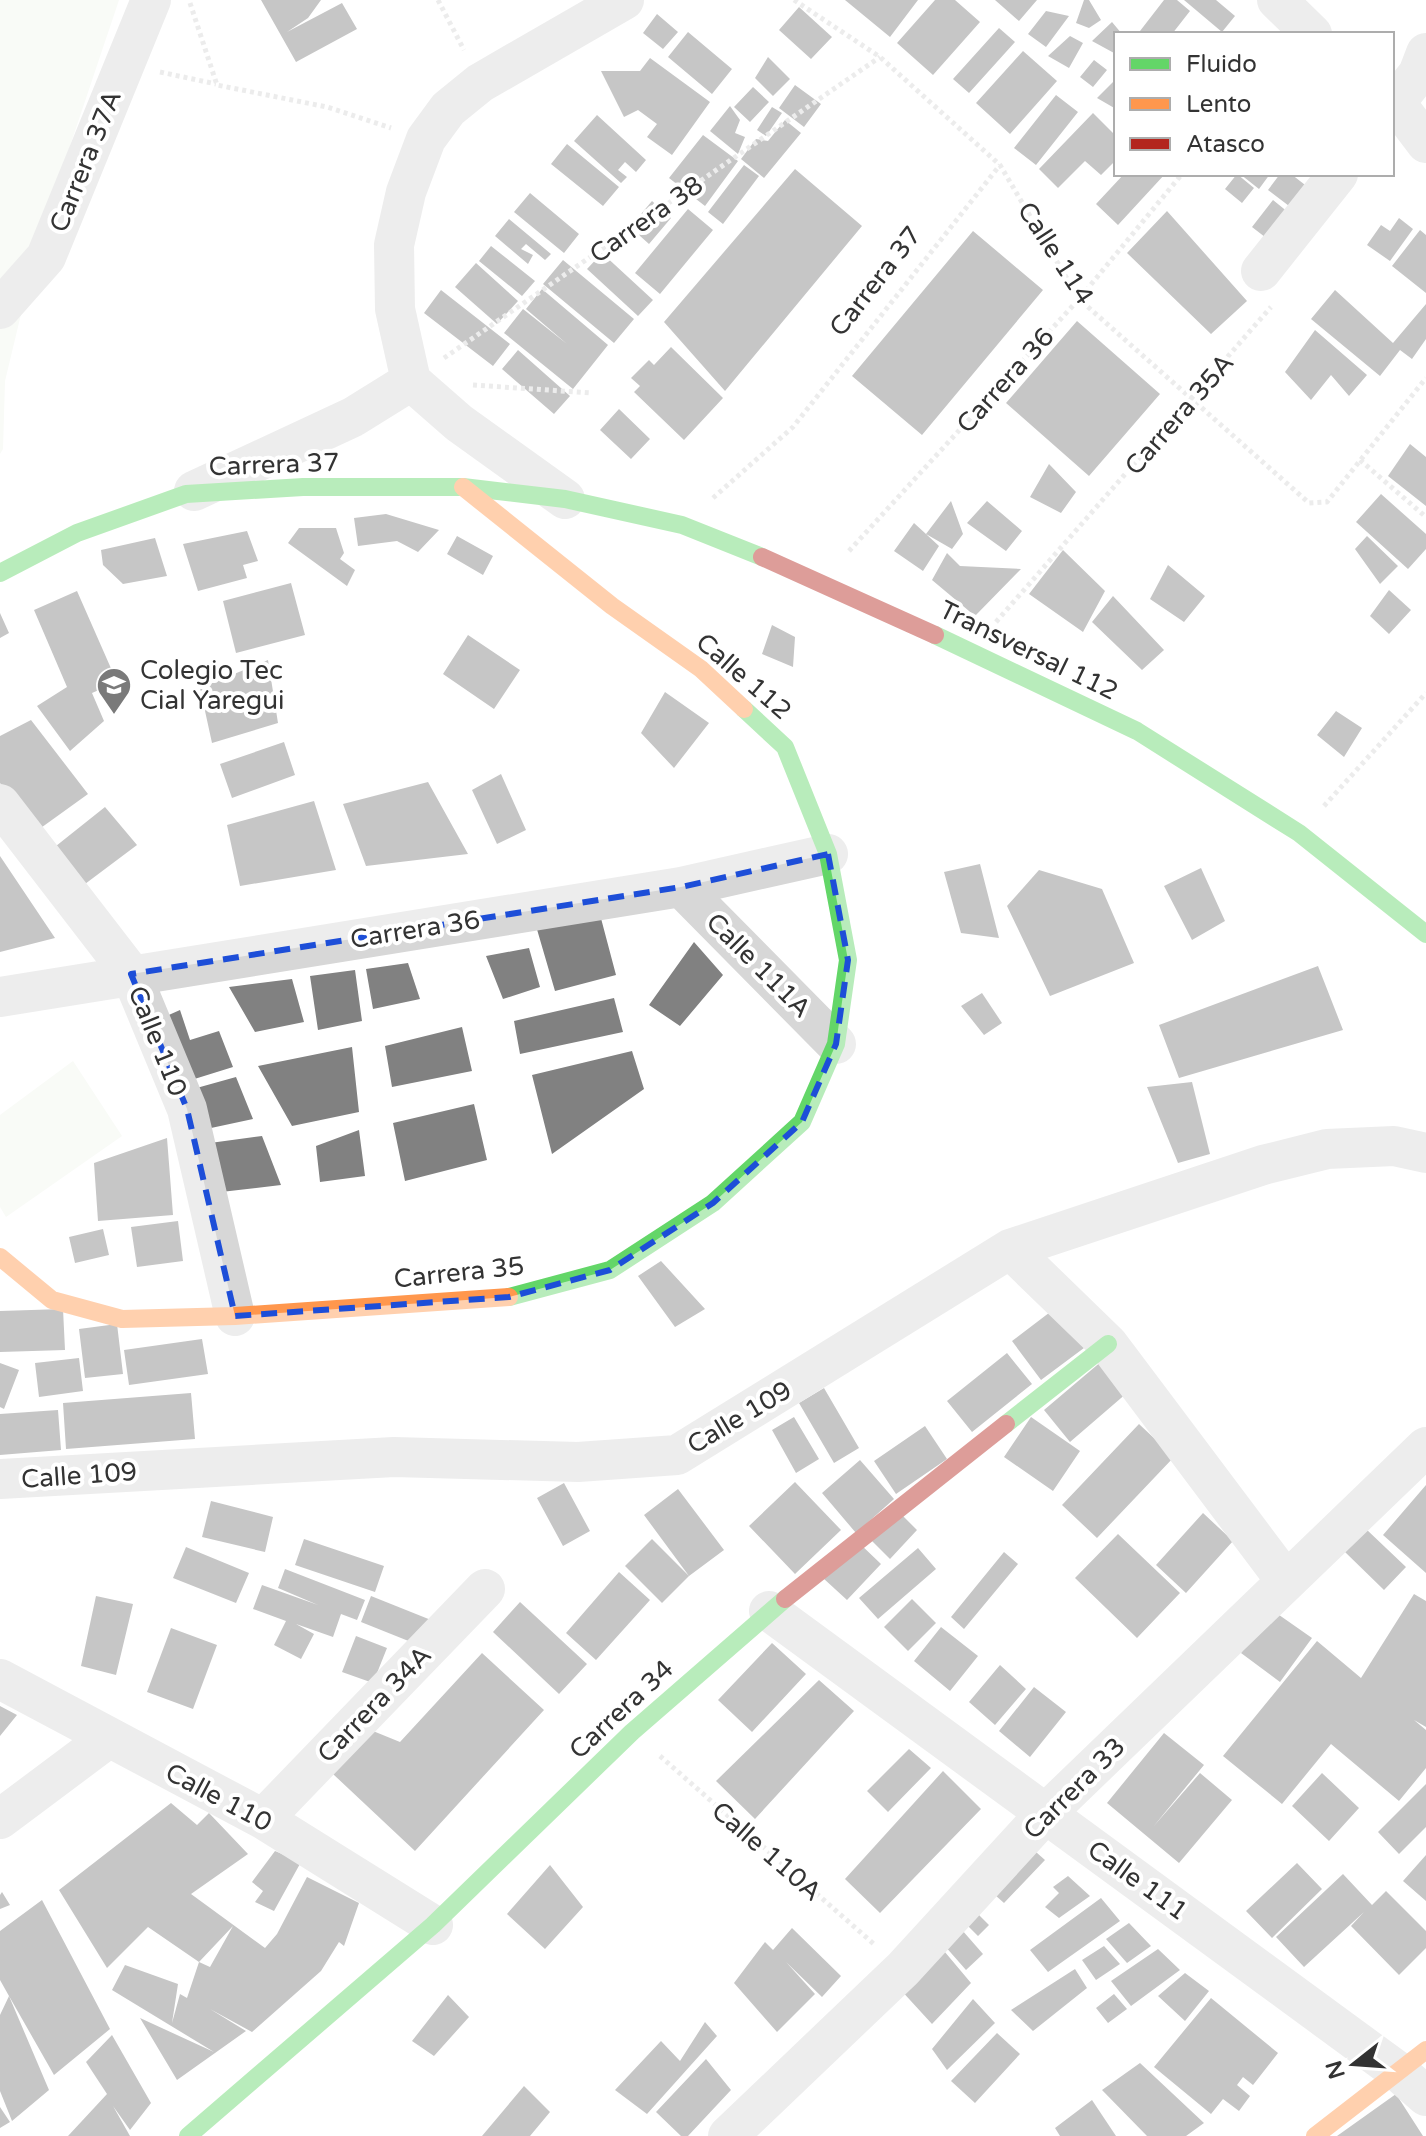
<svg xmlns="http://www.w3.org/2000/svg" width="1426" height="2136" viewBox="0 0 1426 2136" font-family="'Varela Round',sans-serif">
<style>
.green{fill:#f1f5ed}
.building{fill:#818181;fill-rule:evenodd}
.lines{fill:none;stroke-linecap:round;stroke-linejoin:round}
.path{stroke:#d6d6d6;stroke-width:5;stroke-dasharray:4 4;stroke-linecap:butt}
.street{stroke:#d7d7d7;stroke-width:40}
.fast{stroke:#63d668;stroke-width:18}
.slow{stroke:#ff974d;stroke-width:18}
.jam{stroke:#b3261e;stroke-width:18}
.marked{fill:none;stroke:#1d4ed8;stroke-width:6;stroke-dasharray:16 10;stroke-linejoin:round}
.labels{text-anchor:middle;stroke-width:8;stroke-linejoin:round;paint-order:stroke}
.street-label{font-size:26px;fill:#333;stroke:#fff}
.poi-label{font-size:26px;fill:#333;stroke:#fff;text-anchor:start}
</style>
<rect width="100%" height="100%" fill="#fff"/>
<!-- green -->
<path class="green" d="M0,0H119L40,235L5,381L3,449L0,454Z
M73,1061L122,1136L6,1217L0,1207V1115Z"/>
<!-- building -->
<path class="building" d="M261,0H321L308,18L287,32L342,3L357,29L296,62Z
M845,0H918L890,37Z
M935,0H955L980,22L933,75L897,43Z
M995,0H1037L1019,21Z
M1084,0H1089L1101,20L1089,28L1076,23Z
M1164,0H1177L1190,11L1172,34H1144L1140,31Z
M1184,0H1216L1235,16L1222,32Z
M799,7L832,37L811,59L779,30Z
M1046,11L1069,16L1046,47L1028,34Z
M657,14L678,32L663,49L643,33Z
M1112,22L1122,34H1116L1114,53L1092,41Z
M999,28L1015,42L969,93L953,79Z
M688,32L732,69L712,94L668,57Z
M1070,36L1083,43L1069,68L1048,56Z
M1023,51L1057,81L1010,134L976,103Z
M768,57L790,79L773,96L755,78Z
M650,58L710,102L672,155L647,137L657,124L638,110L624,117L601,71H640Z
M1094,60L1107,70L1093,87L1080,77Z
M1116,79V109L1097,98Z
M795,85L821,104L804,127L779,108Z
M753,87L769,102L750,122L734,107Z
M1056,95L1078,112L1036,165L1014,148Z
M730,106L740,120L735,133L745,137L738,154L710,131Z
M772,107L782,113L766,136L757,130Z
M1093,113L1116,136V160L1101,175L1085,161L1058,188L1039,169Z
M597,115L646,160L636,172L625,162L618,170L627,177L621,183L574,141Z
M785,120L801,133L764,178L741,159L756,139L768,141Z
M703,135L738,161L705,206L669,178Z
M567,144L619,187L603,206L551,164Z
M744,165L759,176L723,224L708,212Z
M795,169L862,226L725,391L664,322Z
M1124,174H1165L1118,225L1096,204Z
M1237,174L1254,188L1242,203L1225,189Z
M1240,174H1270L1259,189Z
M1280,174H1291L1309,188L1293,209L1268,190Z
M530,193L579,234L564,253L514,212Z
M1273,200L1294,217L1274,244L1252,227Z
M652,201L671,218L649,244L630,227Z
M688,209L713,230L660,294L635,273Z
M1167,211L1247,301L1211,334L1127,253Z
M1399,218L1413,229L1390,261L1367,245L1381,225L1390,231Z
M509,219L551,254L545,260L526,244L521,249L533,255L528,264L495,236Z
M1420,230L1426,235V293L1392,266Z
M973,231L1043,290L922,435L852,376Z
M491,246L535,281L522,296L479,261Z
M602,253L653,300L638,316L587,269Z
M563,260L634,319L614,343L543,284Z
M476,263L518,301L497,324L455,287Z
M542,289L608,345L573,389L504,333L523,309L567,344L526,309Z
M441,290L510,344L493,366L424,313Z
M1335,290L1393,343L1426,304V339L1412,359L1400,350L1380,376L1311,319Z
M1077,321L1160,394L1089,476L1006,403Z
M1315,330L1367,375L1349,396L1331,375L1311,400L1285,372Z
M671,347L723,398L684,440L634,392L640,386L631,378L649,360L654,365Z
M518,350L570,396L554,414L502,369Z
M619,409L650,439L631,459L600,430Z
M1410,444L1426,457V506L1388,476Z
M1049,464L1076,492L1061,513L1030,497Z
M1381,494L1426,534V549L1408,569L1356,522Z
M951,501L963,534L952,549L926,534L939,546L923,571L894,551L914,523L926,534Z
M987,501L1022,531L1006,551L967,523Z
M386,514L439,530L418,552L397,541L358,546L354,518Z
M299,528H336L344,553L340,559L355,570L347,586L288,543Z
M247,531L258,561L243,565L247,578L198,591L183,544Z
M457,536L493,556L483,575L447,554Z
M1367,536L1398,566L1380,584L1355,549Z
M155,538L167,576L123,584L103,565L101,550Z
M1063,550L1105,591L1083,632L1029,594Z
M947,553L960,566L1021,569L975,616L932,580Z
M1168,565L1205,596L1184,622L1150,599Z
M291,583L305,635L236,653L223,601Z
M1389,590L1411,610L1389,634L1370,616Z
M77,591L117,682L92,693L104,721L70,751L37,706L67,687L34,610Z
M1113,596L1164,650L1142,670L1092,622Z
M0,613L9,633L0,638Z
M772,625L795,637L793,667L762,654Z
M468,635L520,670L494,709L443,674Z
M268,660L278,723L212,743L200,688Z
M665,692L709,723L674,768L641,733Z
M1336,711L1362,728L1344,757L1317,735Z
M31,720L88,794L38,830L0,783V736Z
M284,742L295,775L232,798L220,764Z
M501,774L526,830L497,844L472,790Z
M428,782L468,854L366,866L343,804Z
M314,801L336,870L240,886L227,825Z
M105,807L137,845L81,887L51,850Z
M0,856L55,938L0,952Z
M980,864L999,938L961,933L944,872Z
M1201,868L1225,921L1192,940L1164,886Z
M1039,870L1102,889L1134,963L1050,996L1007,906Z
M598,907L616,975L555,991L536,926Z
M694,942L723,975L680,1026L649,1005Z
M529,948L540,987L503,999L486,956Z
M408,963L420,999L373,1009L366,969Z
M1318,966L1343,1030L1179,1078L1159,1025Z
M355,970L362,1021L318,1030L310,976Z
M292,979L304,1022L255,1032L229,987Z
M982,993L1002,1023L984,1035L961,1006Z
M614,998L623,1032L520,1054L514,1021Z
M180,1010L190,1040L219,1031L233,1067L188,1081L162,1018Z
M462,1027L472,1071L392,1087L385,1046Z
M352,1047L359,1112L292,1126L258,1066Z
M632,1051L644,1089L552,1154L532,1075Z
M236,1077L253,1119L211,1128L193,1089Z
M1192,1082L1210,1154L1178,1163L1147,1087Z
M474,1104L487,1160L405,1181L393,1123Z
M359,1130L365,1176L320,1182L316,1146Z
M262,1136L281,1185L221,1192L210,1143Z
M167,1138L173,1215L98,1221L94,1163Z
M178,1221L183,1261L137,1267L131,1227Z
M103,1229L109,1255L75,1263L69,1237Z
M661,1261L705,1309L675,1327L638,1276Z
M1062,1303L1092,1342L1041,1380L1012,1341Z
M63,1309L65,1350L0,1352V1311Z
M117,1324L123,1374L85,1378L79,1329Z
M202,1339L208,1374L129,1385L124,1350Z
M1007,1353L1032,1384L972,1432L947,1401Z
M1109,1355L1135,1386L1070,1442L1044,1410Z
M79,1358L83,1391L39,1397L35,1363Z
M0,1363L19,1370L4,1409L0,1407Z
M824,1388L859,1448L834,1463L799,1403Z
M191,1393L195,1439L66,1449L63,1403Z
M58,1410L61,1450L0,1455V1414Z
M794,1417L819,1459L796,1473L772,1430Z
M1031,1417L1080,1451L1053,1491L1004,1457Z
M1139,1424L1174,1457L1097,1538L1062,1505Z
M925,1426L947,1459L896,1494L874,1461Z
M860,1460L894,1499L856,1533L822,1493Z
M795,1482L841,1530L795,1574L749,1526Z
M564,1483L590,1531L563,1546L537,1498Z
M1426,1485V1573L1383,1535Z
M678,1489L724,1550L689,1576L644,1515Z
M211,1501L273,1517L265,1552L202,1537Z
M899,1512L917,1530L890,1559L872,1541Z
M1203,1513L1233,1541L1186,1593L1156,1565Z
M1366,1529L1406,1567L1384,1590L1345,1552Z
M1118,1534L1180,1593L1137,1638L1075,1578Z
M304,1539L384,1566L375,1592L295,1565Z
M652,1539L689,1576L662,1603L625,1566Z
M858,1542L881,1564L847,1600L823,1578Z
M186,1547L249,1573L236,1603L173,1578Z
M918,1548L936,1569L878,1619L859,1598Z
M1004,1552L1018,1564L964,1629L951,1617Z
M285,1569L365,1600L357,1620L341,1614L333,1637L296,1624L314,1634L301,1659L274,1645L286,1621L253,1609L262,1585L318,1605L278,1588Z
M619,1572L650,1600L596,1660L566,1633Z
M1414,1594L1426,1601V1727L1414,1720L1426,1730V1768L1399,1801L1331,1744L1282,1804L1223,1756L1317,1641L1361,1678Z
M96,1596L133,1604L116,1675L81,1666Z
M371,1596L436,1622L426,1648L361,1622Z
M912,1599L936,1623L908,1651L884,1627Z
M520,1602L587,1664L559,1694L493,1632Z
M1272,1610L1312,1638L1280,1682L1241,1653Z
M941,1627L978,1656L950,1691L914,1661Z
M171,1628L217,1645L193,1709L147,1692Z
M356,1636L387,1648L373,1683L342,1672Z
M772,1643L806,1674L752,1732L718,1700Z
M482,1653L544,1710L415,1851L333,1774L373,1731L400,1742Z
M1000,1665L1026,1689L995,1725L969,1702Z
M819,1680L854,1711L755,1819L716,1781Z
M1034,1687L1066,1712L1030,1757L999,1731Z
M0,1706L17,1715L0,1736Z
M1164,1733L1204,1765L1153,1827L1200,1773L1232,1800L1179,1863L1107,1803Z
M909,1749L931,1768L888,1812L867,1791Z
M943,1771L981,1809L880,1913L845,1879Z
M1322,1773L1359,1808L1329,1841L1292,1806Z
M1426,1784V1827L1399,1854L1378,1832Z
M171,1803L197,1825L209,1813L248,1854L191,1894L265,1948L277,1934L307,1877L359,1903L344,1946L339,1942L321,1971L252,2032L210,2009L246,2031L177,2080L140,2018L214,2052L112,1990L125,1965L178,1984L172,2023L180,1994L187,1998L199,1962L148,1927L107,1968L59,1890ZM233,1926L210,1967L199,1962Z
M1028,1845L1045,1860L1004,1903L986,1887Z
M275,1851L301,1862L274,1911L255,1902L263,1891L252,1882Z
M1426,1855V1901L1403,1881Z
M1297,1863L1322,1889L1272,1938L1246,1911Z
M550,1865L583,1907L545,1949L507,1914Z
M1343,1874L1372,1905L1386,1891L1426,1931V1948L1399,1975L1351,1926L1364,1912L1304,1967L1276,1937Z
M1068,1876L1090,1896L1059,1918L1045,1907L1059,1893L1053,1887Z
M2,1892L10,1905L0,1909V1895Z
M1101,1898L1120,1921L1048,1972L1030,1950Z
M42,1900L110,2029L54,2075L9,1996L49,2090L12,2121L0,2091V2015L9,1996L0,1980V1931Z
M979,1915L989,1925L978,1936L968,1926Z
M1129,1923L1151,1946L1127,1963L1106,1939Z
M792,1928L841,1976L822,1997L786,1962L815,1994L777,2032L734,1983L765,1942L773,1950Z
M962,1930L983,1954L966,1970L944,1945Z
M939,1945L971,1983L932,2024L899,1988Z
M1104,1946L1120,1964L1096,1980L1082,1960Z
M1158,1949L1180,1970L1131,2006L1111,1981Z
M1075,1969L1087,1988L1033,2031L1011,2010Z
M1185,1973L1209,1991L1185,2021L1158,1996Z
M1114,1994L1127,2009L1108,2023L1096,2008Z
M448,1995L469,2017L434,2056L412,2041Z
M1211,1998L1278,2053L1253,2085L1243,2077L1237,2085L1250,2096L1239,2111L1223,2099L1211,2114L1154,2067Z
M973,1999L995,2023L947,2070L932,2049Z
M705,2022L717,2036L647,2114L615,2090L661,2041L680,2061Z
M997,2033L1020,2054L975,2103L951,2081Z
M112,2035L151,2103L130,2130L113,2106L130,2136H68L107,2094L86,2062Z
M706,2059L731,2090L688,2136H681L656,2112Z
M1140,2063L1204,2123L1186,2136H1147L1102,2090Z
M524,2086L550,2112L530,2136H482Z
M1396,2094L1423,2136H1337Z
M1092,2100L1116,2136H1060L1055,2128Z
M0,2107L10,2122L0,2128Z"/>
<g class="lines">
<!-- path -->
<path class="path" d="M438,0L464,50
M794,0L880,57L1000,165L1079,299L1309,503L1327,502L1426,378
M190,3L217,85L327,107L391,128
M160,72L216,84
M444,358L880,57
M473,385L592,393
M1360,460L1426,517
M713,498L793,427L1000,165
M849,551L1079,299L1182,174
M996,622L1271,307
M1324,806L1426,693
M660,1756L875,1945"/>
<!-- street -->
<path class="street" d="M1277,0L1312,34
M1392,98L1426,143
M1392,107L1418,74L1426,53
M1261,271L1338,174
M0,309L46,257L151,0
M194,491L353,417L411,381
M565,499L459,423L411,381L395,309L394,245L406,192L426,139L448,109L480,83L624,0
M0,804L131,974L187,1109L235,1316
M681,887L836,1044
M0,997L681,887L828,854
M1010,1249L1108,1344L1286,1581
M0,1479L394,1457L578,1462L677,1455L1010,1249L1263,1165L1327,1149L1394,1146L1426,1153
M769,1611L1400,2073L1426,2096
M0,1679L263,1819L433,1925
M0,1819L107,1739
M263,1819L485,1589
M728,2136L903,1969L1046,1813L1426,1447"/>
<!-- fast -->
<path class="fast" d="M0,573L77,533L186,494L303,487H463L565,499L682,525L762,557
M935,635L1137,731L1299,833L1426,934
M509,1297L610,1270L713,1203L802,1122L836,1044L848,960L828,854L785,747L744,709
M1006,1424L1108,1344
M188,2136L433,1925L632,1732L785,1599"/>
<!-- slow -->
<path class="slow" d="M463,487L612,606L701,669L744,709
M0,1257L52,1300L122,1319L235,1316L509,1297
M1315,2136L1426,2050"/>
<!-- jam -->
<path class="jam" d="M762,557L935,635
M785,1599L1006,1424"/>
</g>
<!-- marked area -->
<path d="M0 0H1426V2136H0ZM828,854L848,960L836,1044L802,1122L713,1203L610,1270L509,1297L235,1316L187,1109L131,974L681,887Z" fill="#fff" fill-opacity=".55" fill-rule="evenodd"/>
<path class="marked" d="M828,854L848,960L836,1044L802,1122L713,1203L610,1270L509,1297L235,1316L187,1109L131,974L681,887Z"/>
<!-- icons -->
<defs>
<g id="school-pin" transform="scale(1.8)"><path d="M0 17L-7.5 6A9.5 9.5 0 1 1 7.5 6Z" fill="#7a7a7a" stroke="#fff"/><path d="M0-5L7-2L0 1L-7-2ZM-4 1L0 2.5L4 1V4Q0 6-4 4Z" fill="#fff"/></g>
</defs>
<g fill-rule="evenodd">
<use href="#school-pin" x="114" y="685"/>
</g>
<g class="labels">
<!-- street labels -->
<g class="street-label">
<text transform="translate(85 161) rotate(-68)" y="9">Carrera 37A</text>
<text transform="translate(646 219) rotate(-35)" y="9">Carrera 38</text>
<text transform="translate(1056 253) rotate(57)" y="9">Calle 114</text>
<text transform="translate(875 281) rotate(-52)" y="9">Carrera 37</text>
<text transform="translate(1005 380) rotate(-48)" y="9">Carrera 36</text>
<text transform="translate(1179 414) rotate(-49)" y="9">Carrera 35A</text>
<text transform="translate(274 464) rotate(-2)" y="9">Carrera 37</text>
<text transform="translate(1029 650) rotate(26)" y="9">Transversal 112</text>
<text transform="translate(744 676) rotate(41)" y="9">Calle 112</text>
<text transform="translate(415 929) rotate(-9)" y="9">Carrera 36</text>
<text transform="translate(759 965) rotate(45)" y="9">Calle 111A</text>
<text transform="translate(158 1041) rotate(68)" y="9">Calle 110</text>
<text transform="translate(459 1272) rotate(-6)" y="9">Carrera 35</text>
<text transform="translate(739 1417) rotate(-31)" y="9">Calle 109</text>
<text transform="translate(79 1475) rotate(-4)" y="9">Calle 109</text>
<text transform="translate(374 1704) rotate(-46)" y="9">Carrera 34A</text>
<text transform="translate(621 1709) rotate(-43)" y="9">Carrera 34</text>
<text transform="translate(1074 1788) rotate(-45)" y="9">Carrera 33</text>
<text transform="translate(219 1797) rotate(28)" y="9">Calle 110</text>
<text transform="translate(767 1851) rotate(41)" y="9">Calle 110A</text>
<text transform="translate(1138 1880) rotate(36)" y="9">Calle 111</text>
</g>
<!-- poi labels -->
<g class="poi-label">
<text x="140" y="679">Colegio Tec<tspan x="140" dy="30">Cial Yaregui</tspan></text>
</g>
</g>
<!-- legend -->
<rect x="1114" y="32" width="280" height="144" fill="#ffffff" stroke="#adadad" stroke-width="2"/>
<rect x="1130" y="58" width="40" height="12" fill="#63d668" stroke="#adadad" stroke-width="2"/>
<text x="1186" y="72" font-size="24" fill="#333333">Fluido</text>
<rect x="1130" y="98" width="40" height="12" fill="#ff974d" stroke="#adadad" stroke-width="2"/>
<text x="1186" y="112" font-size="24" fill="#333333">Lento</text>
<rect x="1130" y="138" width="40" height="12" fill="#b3261e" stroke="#adadad" stroke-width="2"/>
<text x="1186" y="152" font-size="24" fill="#333333">Atasco</text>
<!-- north arrow -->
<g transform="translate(1354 2064) rotate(253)" stroke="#ffffff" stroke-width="6" paint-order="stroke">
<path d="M0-6L14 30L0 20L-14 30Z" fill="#333333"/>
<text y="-12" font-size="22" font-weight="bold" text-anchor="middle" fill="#333333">N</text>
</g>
</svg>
